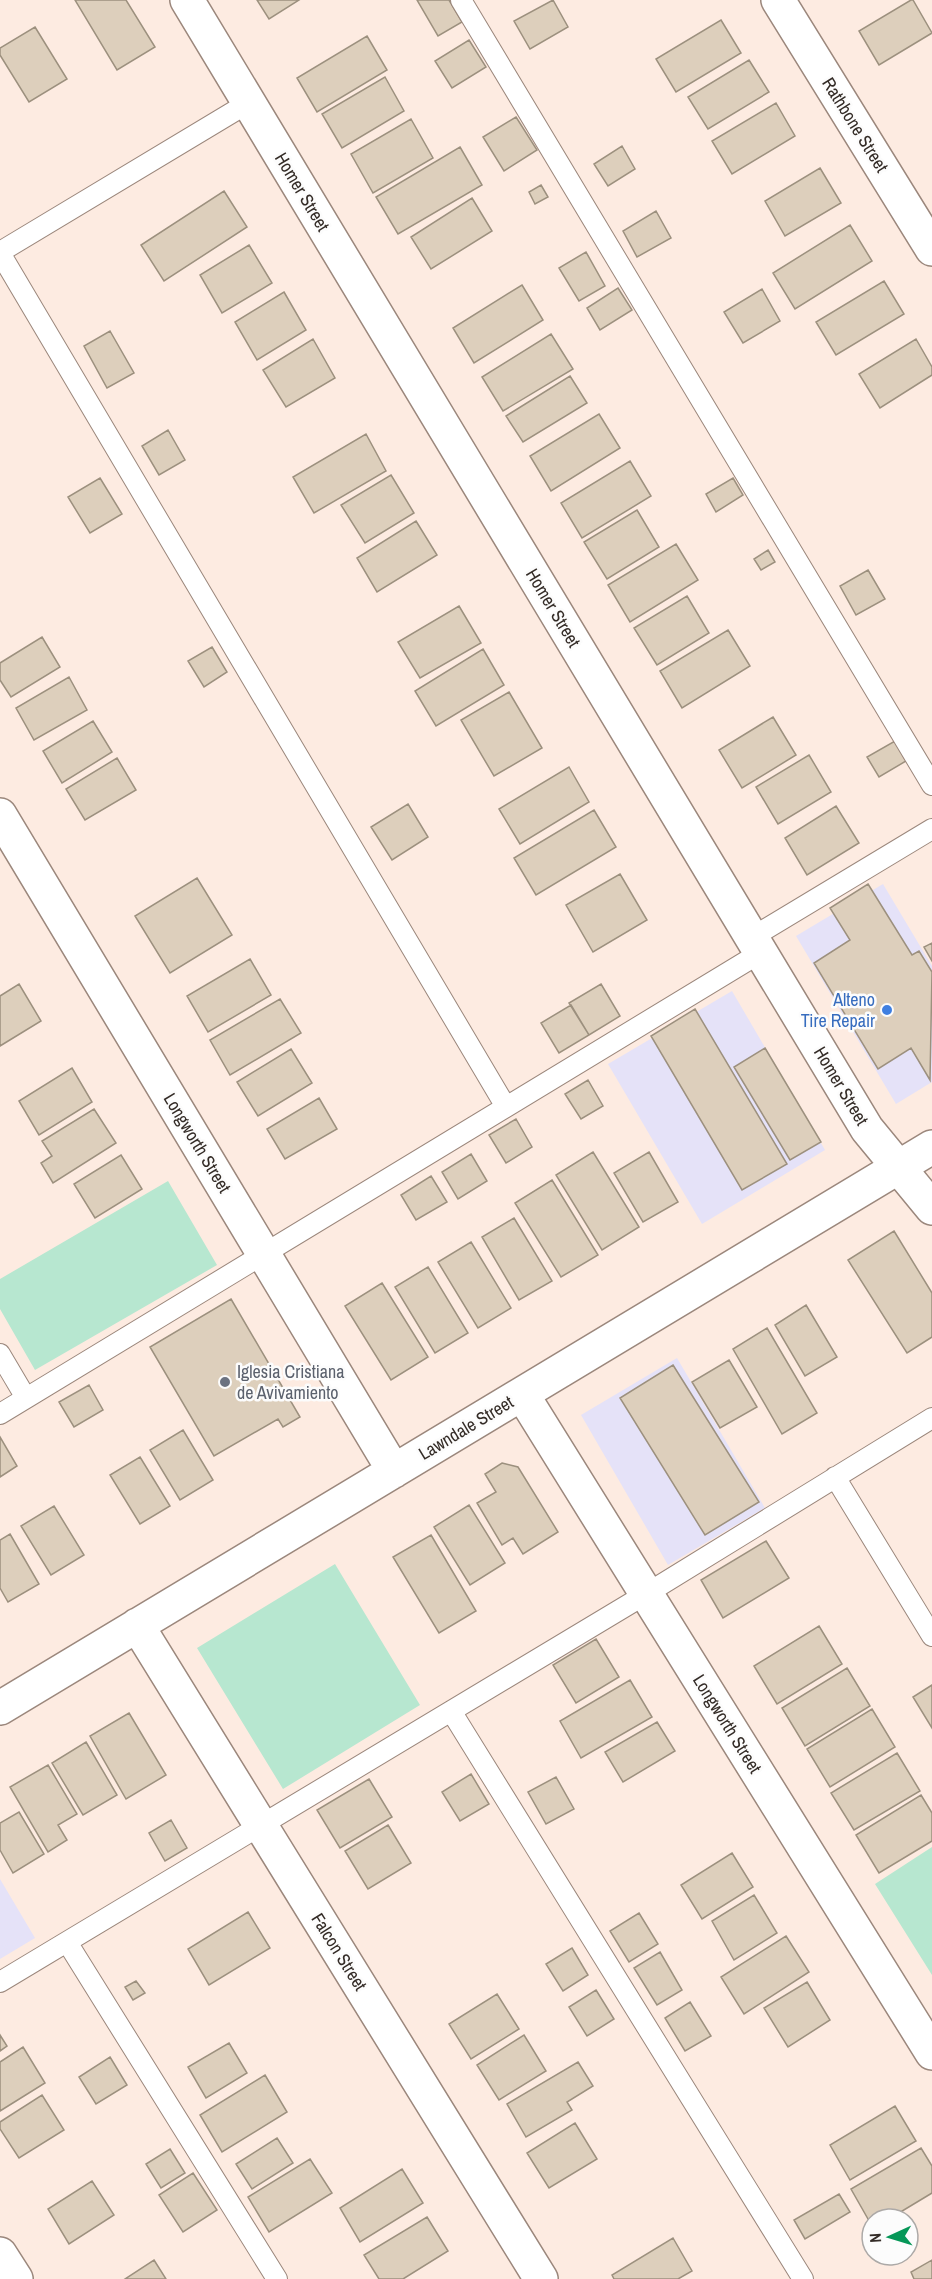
<svg xmlns="http://www.w3.org/2000/svg" width="932" height="2279" viewBox="0 0 932 2279" font-family="'Archivo Narrow',sans-serif">
<style>
.commercial{fill:#e5e2f8}
.green{fill:#b7e7d0}
.building{fill:#ddcfbc;stroke:#9c907e;stroke-width:1.5}
.lines{fill:none;stroke-linecap:round;stroke-linejoin:round}
.service-casing{stroke:#9b877c;stroke-width:22}
.minor-casing{stroke:#9b877c;stroke-width:36}
.service{stroke:#fff;stroke-width:20}
.minor{stroke:#fff;stroke-width:33}
.shop-dot{fill:#3f7fe0;stroke:#fcfcfc;stroke-width:2}
.worship-dot{fill:#6b7280;stroke:#fcfcfc;stroke-width:2}
.labels{text-anchor:middle;stroke-width:5;stroke-linejoin:round;paint-order:stroke}
.street-label{font-size:18px;fill:#342c27;stroke:#fcfcfc}
.shop-label{font-size:18px;fill:#366cbe;stroke:#fcfcfc;text-anchor:end}
.worship-label{font-size:18px;fill:#5b616d;stroke:#fcfcfc;text-anchor:start}
</style>
<rect width="100%" height="100%" fill="#fdebe1"/>
<!-- commercial -->
<path class="commercial" d="M883,884L932,966V1082L896,1104L796,936Z
M732,991L825,1150L702,1224L608,1064Z
M677,1358L765,1508L668,1565L581,1415Z
M0,1879L35,1938L0,1959Z"/>
<!-- green -->
<path class="green" d="M168,1181L217,1265L35,1370L0,1309V1279Z
M335,1564L420,1705L283,1789L197,1648Z
M932,1847V1975L875,1884Z"/>
<!-- building -->
<path class="building" d="M75,0H126L155,47L117,70Z
M257,0H299L269,19Z
M417,0H449L462,22L438,36Z
M553,0L568,27L530,49L514,21Z
M911,0H913L932,33L879,65L859,31Z
M721,20L741,53L676,92L656,59Z
M35,27L67,79L29,102L0,55V48Z
M367,36L387,70L317,112L297,78Z
M469,40L486,67L452,88L435,61Z
M749,60L769,92L708,129L688,97Z
M385,77L404,111L342,148L322,114Z
M776,103L795,136L732,174L712,141Z
M516,117L537,150L504,171L483,137Z
M411,119L433,158L373,193L351,154Z
M622,146L635,169L608,186L594,164Z
M460,147L482,185L398,234L376,197Z
M820,168L841,203L785,236L765,201Z
M541,185L548,197L535,204L529,192Z
M224,191L247,227L164,281L141,245Z
M472,198L492,231L431,269L411,237Z
M656,211L671,238L637,257L623,231Z
M850,225L872,261L795,309L773,273Z
M249,245L272,283L222,313L200,275Z
M586,252L605,286L579,301L559,268Z
M884,281L904,314L836,355L816,322Z
M522,285L543,320L474,363L453,328Z
M618,288L632,310L600,330L587,308Z
M762,289L780,321L743,343L724,312Z
M284,292L306,330L257,360L235,322Z
M110,331L134,373L107,388L84,346Z
M551,334L573,369L503,411L482,377Z
M313,339L335,378L286,407L263,370Z
M916,339L932,367V375L880,408L859,374Z
M570,376L587,403L523,442L506,416Z
M599,414L620,448L551,491L530,456Z
M168,430L185,460L159,475L142,446Z
M366,434L386,471L314,513L293,477Z
M630,461L651,496L582,538L561,503Z
M391,475L414,513L365,543L341,505Z
M100,478L122,514L90,533L68,497Z
M733,478L743,495L716,512L706,494Z
M637,510L659,547L607,579L584,542Z
M416,521L437,555L377,592L357,558Z
M676,544L698,580L630,622L608,585Z
M768,550L775,562L761,570L754,559Z
M868,570L885,599L856,615L840,586Z
M687,596L709,633L657,665L634,628Z
M459,606L481,643L420,678L398,642Z
M728,630L750,666L682,708L660,671Z
M42,637L60,667L11,697L0,680V663Z
M212,647L227,672L204,687L188,661Z
M483,649L504,685L436,726L415,691Z
M69,677L87,710L34,740L16,708Z
M509,692L542,748L494,776L461,720Z
M773,717L796,755L742,788L719,750Z
M93,721L112,752L62,783L43,751Z
M895,741L906,761L879,777L867,757Z
M809,755L831,792L778,824L756,787Z
M117,758L136,790L85,820L66,789Z
M569,767L589,802L520,844L499,809Z
M408,804L428,837L392,860L371,827Z
M836,806L859,843L807,875L785,838Z
M594,810L616,847L536,895L514,858Z
M620,874L647,920L593,952L566,905Z
M197,878L232,935L170,973L135,916Z
M868,884L912,955L919,951L932,972L930,1080L911,1048L878,1069L814,963L850,940L830,908Z
M932,943V961L924,947Z
M250,959L271,995L208,1032L187,996Z
M19,984L41,1021L0,1046V996Z
M601,984L620,1016L589,1035L569,1003Z
M280,999L301,1033L230,1075L210,1040Z
M571,1005L589,1035L559,1053L541,1023Z
M695,1009L787,1164L742,1190L651,1036Z
M765,1048L821,1142L790,1160L734,1067Z
M291,1049L312,1083L258,1116L237,1082Z
M72,1068L92,1102L39,1135L19,1101Z
M588,1080L603,1106L581,1119L565,1094Z
M319,1098L337,1129L285,1159L267,1129Z
M94,1109L116,1143L53,1183L41,1163L52,1156L42,1141Z
M516,1119L532,1147L506,1163L489,1135Z
M593,1152L639,1227L602,1250L556,1175Z
M649,1152L678,1202L643,1222L614,1173Z
M471,1154L487,1181L458,1199L442,1172Z
M121,1155L142,1189L95,1218L74,1184Z
M431,1176L447,1202L416,1220L401,1195Z
M552,1180L598,1255L561,1277L515,1203Z
M514,1218L552,1281L519,1300L482,1237Z
M894,1231L932,1293V1337L907,1353L848,1260Z
M471,1242L511,1308L478,1328L438,1262Z
M428,1267L468,1333L435,1353L395,1287Z
M382,1283L428,1357L391,1380L345,1306Z
M231,1299L300,1417L283,1427L278,1419L214,1456L150,1347Z
M806,1305L837,1357L805,1376L775,1325Z
M767,1328L817,1413L782,1434L733,1349Z
M729,1360L757,1407L720,1428L692,1382Z
M673,1365L759,1502L705,1535L620,1398Z
M89,1385L103,1410L74,1427L59,1402Z
M183,1430L213,1480L180,1500L150,1450Z
M0,1437L17,1466L0,1477Z
M140,1457L170,1506L140,1524L110,1475Z
M502,1463L518,1467L558,1532L523,1554L513,1538L502,1545L477,1503L496,1492L485,1474Z
M469,1505L505,1563L470,1585L434,1527Z
M54,1506L84,1555L51,1575L21,1526Z
M10,1534L39,1584L8,1602L0,1588V1540Z
M431,1535L476,1611L439,1633L393,1557Z
M766,1541L789,1578L723,1618L701,1580Z
M819,1626L842,1664L777,1704L754,1666Z
M596,1639L619,1677L576,1703L553,1665Z
M847,1668L870,1706L805,1746L782,1708Z
M630,1680L652,1717L581,1758L560,1721Z
M932,1685V1728L913,1697Z
M872,1709L895,1747L830,1787L807,1749Z
M129,1713L166,1775L126,1799L90,1736Z
M657,1722L675,1751L623,1782L605,1752Z
M86,1742L117,1795L83,1815L52,1763Z
M897,1753L920,1791L854,1830L831,1793Z
M48,1765L77,1814L58,1825L67,1840L48,1852L10,1787Z
M471,1774L489,1804L460,1821L442,1792Z
M556,1777L574,1809L546,1824L528,1792Z
M369,1779L392,1817L340,1848L317,1810Z
M921,1795L932,1813V1841L879,1873L856,1835Z
M19,1812L44,1854L13,1873L0,1850V1823Z
M171,1820L187,1848L165,1861L149,1833Z
M388,1825L411,1863L368,1889L345,1851Z
M732,1853L753,1887L702,1919L681,1885Z
M754,1895L777,1933L734,1960L712,1921Z
M248,1912L270,1948L209,1985L188,1949Z
M639,1913L658,1944L629,1962L610,1931Z
M786,1936L809,1972L744,2014L721,1977Z
M572,1948L588,1975L563,1991L546,1964Z
M660,1952L682,1990L657,2005L634,1968Z
M136,1981L145,1993L133,2000L125,1987Z
M807,1982L830,2020L788,2047L764,2008Z
M596,1990L614,2019L587,2036L569,2007Z
M497,1994L519,2029L471,2059L449,2024Z
M690,2002L711,2036L685,2051L665,2018Z
M0,2035L7,2046L0,2051Z
M524,2035L546,2071L499,2100L477,2065Z
M229,2043L247,2073L206,2098L188,2067Z
M23,2047L45,2083L0,2111V2062Z
M110,2057L127,2085L96,2104L79,2077Z
M578,2062L593,2086L567,2102L572,2110L526,2137L507,2104Z
M265,2075L287,2112L222,2152L200,2115Z
M42,2095L64,2130L19,2158L0,2129V2122Z
M895,2106L916,2141L850,2180L830,2145Z
M575,2123L597,2159L549,2188L527,2153Z
M277,2138L293,2163L252,2189L236,2164Z
M921,2148L932,2166V2193L889,2219H872V2226L851,2189Z
M170,2149L185,2173L161,2188L146,2164Z
M310,2159L332,2193L269,2232L248,2197Z
M402,2169L423,2203L360,2242L340,2208Z
M193,2173L217,2210L183,2232L159,2195Z
M92,2181L114,2215L69,2244L48,2209Z
M839,2194L850,2212L805,2239L794,2220Z
M427,2217L448,2251L403,2279H379L364,2255Z
M673,2238L692,2271L678,2279H614L612,2275Z
M154,2260L166,2279H125Z
M932,2260V2279H914L911,2272Z"/>
<g class="lines">
<!-- service casing -->
<g class="service-casing">
<path id="service" d="M461,0L932,785
M0,252L248,103
M0,253L506,1107
M751,938L932,829
M0,1354L26,1398
M0,1414L760,953
M835,1477L932,1636
M451,1711L803,2279
M67,1942L277,2279
M0,1982L646,1594L932,1418"/>
</g>
<!-- minor casing -->
<g class="minor-casing">
<path id="minor" d="M187,0L867,1129L932,1208
M778,0L932,249
M0,815L394,1471
M522,1394L932,2053
M137,1625L541,2279
M0,1708L932,1147
M0,2254L16,2279"/>
</g>
<!-- service -->
<use href="#service" class="service"/>
<!-- minor -->
<use href="#minor" class="minor"/>
</g>
<!-- markers -->
<circle class="shop-dot" cx="887" cy="1010" r="6"/>
<circle class="worship-dot" cx="225" cy="1382" r="6"/>
<g class="labels">
<!-- street labels -->
<g class="street-label">
<text transform="translate(855 125) rotate(58)" y="6">Rathbone Street</text>
<text transform="translate(302 192) rotate(59)" y="6">Homer Street</text>
<text transform="translate(553 608) rotate(59)" y="6">Homer Street</text>
<text transform="translate(841 1086) rotate(59)" y="6">Homer Street</text>
<text transform="translate(197 1143) rotate(59)" y="6">Longworth Street</text>
<text transform="translate(466 1428) rotate(-31)" y="6">Lawndale Street</text>
<text transform="translate(727 1724) rotate(58)" y="6">Longworth Street</text>
<text transform="translate(339 1952) rotate(58)" y="6">Falcon Street</text>
</g>
<!-- shop labels -->
<g class="shop-label">
<text x="875" y="1006">Alteno<tspan x="875" dy="21">Tire Repair</tspan></text>
</g>
<!-- worship labels -->
<g class="worship-label">
<text x="237" y="1378">Iglesia Cristiana<tspan x="237" dy="21">de Avivamiento</tspan></text>
</g>
</g>
<!-- north arrow -->
<g transform="translate(890 2237) rotate(266)"><circle r="28" fill="#fcfcfc" stroke="#aca9a7" stroke-width="1.5"/>
<path d="M0-4.5L10 22L0 15L-10 22Z" fill="#069758"/>
<text y="-9" font-size="16" font-weight="bold" text-anchor="middle" fill="#342c27">N</text>
</g>
</svg>
